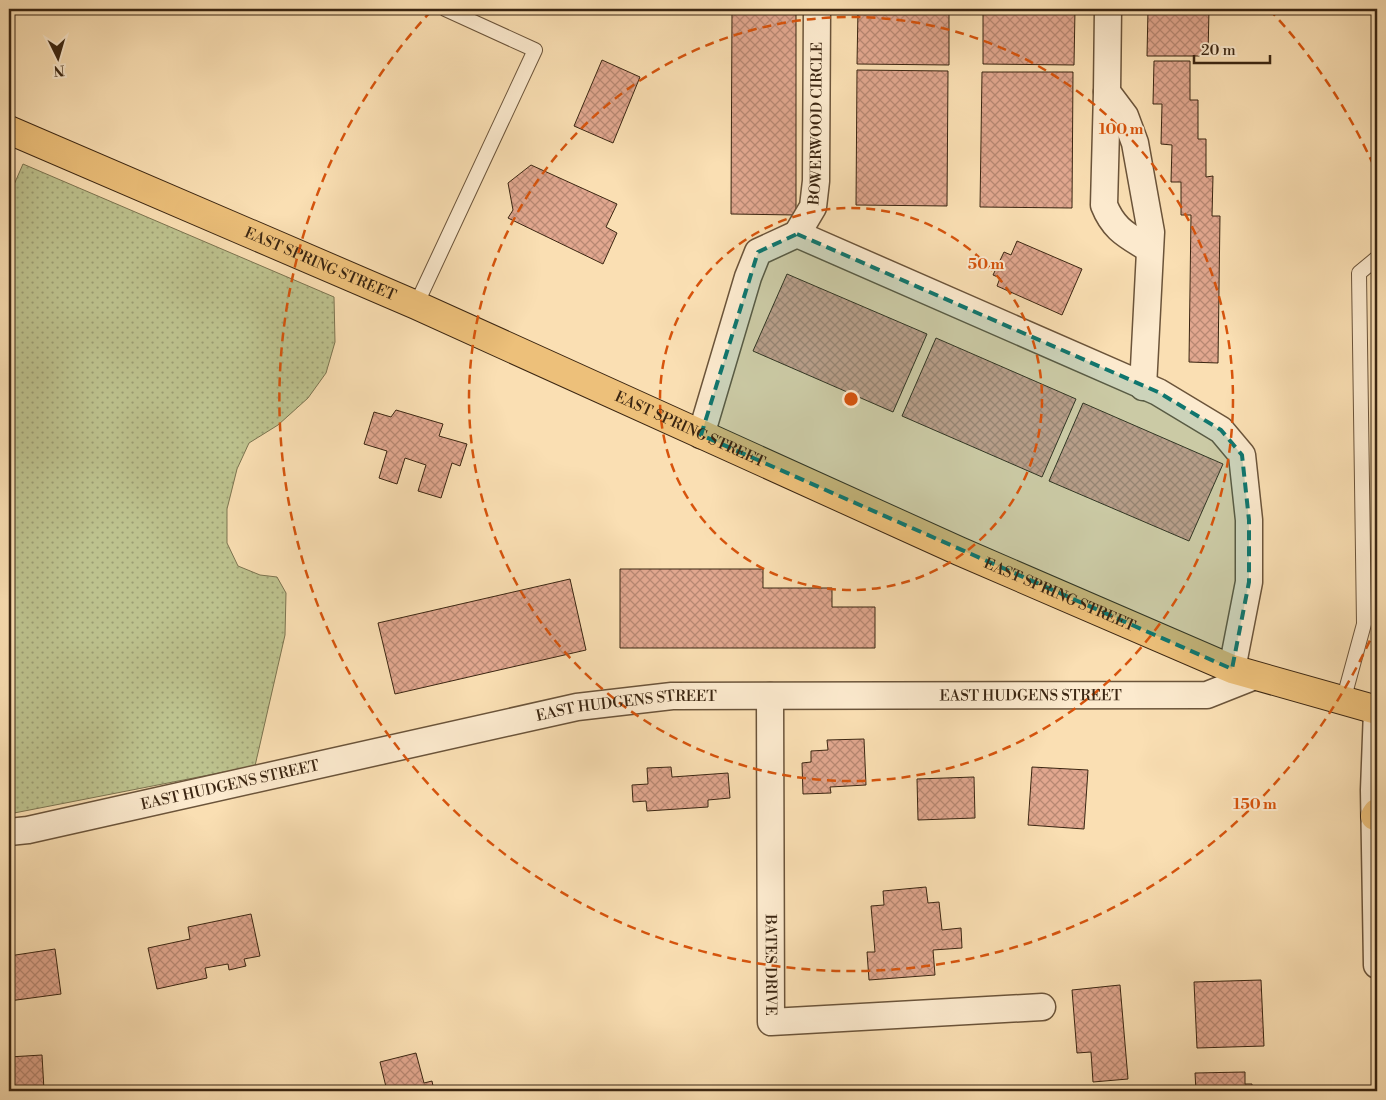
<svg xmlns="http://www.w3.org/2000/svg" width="1386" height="1100" viewBox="0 0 1386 1100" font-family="'Libre Bodoni',serif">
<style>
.grass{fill:url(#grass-dots);stroke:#7c7450}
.building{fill:url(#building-cross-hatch);stroke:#3b2612}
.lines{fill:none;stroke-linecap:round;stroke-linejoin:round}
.lane-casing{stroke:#6b543a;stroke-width:16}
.street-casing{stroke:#6b543a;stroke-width:29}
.primary-casing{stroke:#3b2612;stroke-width:30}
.lane{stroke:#fceace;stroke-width:14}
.street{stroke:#fceace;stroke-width:26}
.primary{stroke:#edc07a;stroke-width:28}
.marked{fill:#0f766e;fill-opacity:0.2;stroke:#0f766e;stroke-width:4;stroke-dasharray:10 6;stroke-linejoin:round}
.ring{fill:none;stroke:#d7540d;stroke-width:2.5;stroke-dasharray:9 6}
.labels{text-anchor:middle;stroke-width:4;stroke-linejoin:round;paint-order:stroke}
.street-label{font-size:15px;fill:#3b2612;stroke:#fceace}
.centre{fill:#d7540d;stroke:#fceace;stroke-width:2.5}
.ring-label{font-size:15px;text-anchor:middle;font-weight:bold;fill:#d7540d;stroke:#fceace;stroke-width:4;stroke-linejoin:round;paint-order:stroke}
</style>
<defs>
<pattern id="grass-dots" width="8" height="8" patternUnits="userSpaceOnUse" patternTransform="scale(1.25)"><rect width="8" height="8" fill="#bdc28e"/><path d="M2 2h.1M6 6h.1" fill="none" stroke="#9b9d73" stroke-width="1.8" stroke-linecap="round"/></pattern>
<pattern id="building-cross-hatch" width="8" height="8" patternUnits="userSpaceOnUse" patternTransform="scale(1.25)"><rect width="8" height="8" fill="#e1a78f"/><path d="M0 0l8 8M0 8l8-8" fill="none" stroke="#b88873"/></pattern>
</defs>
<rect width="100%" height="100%" fill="#fadfb3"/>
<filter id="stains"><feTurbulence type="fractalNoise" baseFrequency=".004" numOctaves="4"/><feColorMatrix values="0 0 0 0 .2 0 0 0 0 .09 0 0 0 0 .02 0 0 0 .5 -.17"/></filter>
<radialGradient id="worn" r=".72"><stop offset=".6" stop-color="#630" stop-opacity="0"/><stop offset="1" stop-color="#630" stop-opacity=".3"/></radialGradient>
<!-- grass -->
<path class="grass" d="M23,164L334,297L335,342L326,373L308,398L278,425L249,443L237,469L227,509V543L238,566L260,575L277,577L286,593L285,635L255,766L9,814V196Z"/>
<!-- building -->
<path class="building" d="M732,9H796V215L731,214Z
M858,9H949V65L857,64Z
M983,9H1075L1074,65L983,64Z
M1148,9H1209L1208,56H1147Z
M602,60L640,77L613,143L574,126Z
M1154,61H1190V100H1198V139H1206V177L1213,176L1212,216H1220L1218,363L1189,362L1191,215H1181V182H1171L1172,145L1161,144L1162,104H1153Z
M857,70L948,71L947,206L856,205Z
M982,72H1073L1072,208L980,207Z
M531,165L617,204L606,227L617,233L603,264L508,218L513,210L508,183Z
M1017,241L1082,269L1062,315L997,286L1000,278L993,275L1004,252L1011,255Z
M787,274L927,334L893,412L753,351Z
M936,338L1076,399L1042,477L902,416Z
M1083,403L1223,464L1189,541L1049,481Z
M396,410L443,424L439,436L467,444L460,466L452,463L441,498L418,491L426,465L405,458L397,484L379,478L387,451L364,444L374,412L391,417Z
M620,569H763V588H832V607H875V648H620Z
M570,579L586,650L395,694L378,623Z
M864,739L866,785L830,787L831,793L803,794L802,763L811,762V751L828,750L827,740Z
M671,767L672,777L728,773L730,798L708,800V807L647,811L646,801L633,802L632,785L648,784L647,768Z
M1032,767L1088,770L1084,829L1028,825Z
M974,777L975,818L918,820L917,779Z
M926,887L928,903L939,902L942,930L961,928L962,948L933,950L935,975L869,980L867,952H875L871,906L884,905L883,891Z
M251,914L260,956L244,959L246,966L229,970L228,964L205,968L207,978L157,989L148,948L190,939L188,927Z
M55,949L61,994L9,1001V956Z
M1261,980L1264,1046L1197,1048L1194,982Z
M1120,985L1128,1079L1093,1082L1091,1052L1077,1053L1072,990Z
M416,1053L424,1083L432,1081L434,1091H387L380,1062Z
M42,1055L44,1090L9,1091V1057Z
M1245,1072V1084H1252V1091H1196L1195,1073Z
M1004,1089V1091H968Z"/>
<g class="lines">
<!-- lane casing -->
<g class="lane-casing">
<path id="lane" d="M416,305L535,50L445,9
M1343,701L1364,624L1359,273L1377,258"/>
</g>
<!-- street casing -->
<g class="street-casing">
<g id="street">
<path d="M1108,9L1107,92L1125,116L1135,143L1151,232L1143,387"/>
<path d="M1107,92L1104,205C1114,230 1127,235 1149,249"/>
<path id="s1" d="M797,234L813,207L816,181L817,9"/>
<path d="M701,435L748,277L758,252L797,234L1158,392L1221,430L1242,455L1249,520V582L1232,669"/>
<path id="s2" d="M770,696L771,1022L1042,1007"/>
<path d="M1377,710L1374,790L1377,965"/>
<path id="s3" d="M9,832L28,830L577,707L672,696L1207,695L1255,676"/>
</g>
</g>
<!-- primary casing -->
<g class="primary-casing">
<g id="primary">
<path id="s4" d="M9,130L416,305L959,551L1232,669L1377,710"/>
<path d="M1375,816L1377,813"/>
</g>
</g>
<!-- lane -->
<use href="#lane" class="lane"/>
<!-- street -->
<use href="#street" class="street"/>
<!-- primary -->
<use href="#primary" class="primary"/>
</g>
<!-- marked area -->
<path class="marked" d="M797,234L1158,392L1221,430L1242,455L1249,520V582L1232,669L701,435L758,252Z"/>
<!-- distance rings -->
<g class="ring">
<circle cx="851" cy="399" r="191"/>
<circle cx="851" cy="399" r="382"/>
<path d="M1376 627A572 572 0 1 1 433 9M1269 9A572 572 0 0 1 1376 171"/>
</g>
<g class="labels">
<!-- street labels -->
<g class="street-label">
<text dy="5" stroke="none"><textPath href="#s1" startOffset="115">BOWERWOOD CIRCLE</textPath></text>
<text dy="5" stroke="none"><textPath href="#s4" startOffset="339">EAST SPRING STREET</textPath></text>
<text dy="5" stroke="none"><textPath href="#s4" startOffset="744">EAST SPRING STREET</textPath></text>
<text dy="5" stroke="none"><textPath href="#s4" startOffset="1149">EAST SPRING STREET</textPath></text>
<text dy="5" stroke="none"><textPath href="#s3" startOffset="1036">EAST HUDGENS STREET</textPath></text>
<text dy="5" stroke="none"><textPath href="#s3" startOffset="631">EAST HUDGENS STREET</textPath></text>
<text dy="5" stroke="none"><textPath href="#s3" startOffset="226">EAST HUDGENS STREET</textPath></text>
<text dy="5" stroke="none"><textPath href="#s2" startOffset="269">BATES DRIVE</textPath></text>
</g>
</g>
<circle cx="851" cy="399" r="8" class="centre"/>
<g class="ring-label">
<text x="1121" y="134">100 m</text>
<text x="986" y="269">50 m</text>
<text x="1255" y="809">150 m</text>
</g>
<!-- margin -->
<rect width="1386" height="1100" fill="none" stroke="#fadfb3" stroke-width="30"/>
<rect x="10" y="10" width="1366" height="1080" fill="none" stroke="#3b2612" stroke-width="2.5"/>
<rect x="15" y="15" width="1356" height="1070" fill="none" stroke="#3b2612"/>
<!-- north arrow -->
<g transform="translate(58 58) rotate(175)" stroke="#fceace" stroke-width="4" paint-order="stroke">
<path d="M0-4L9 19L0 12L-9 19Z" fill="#3b2612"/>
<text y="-8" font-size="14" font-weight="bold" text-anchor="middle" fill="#3b2612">N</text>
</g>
<!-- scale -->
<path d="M1194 55v8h76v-8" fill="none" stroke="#3b2612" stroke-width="2.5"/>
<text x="1201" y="55" font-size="15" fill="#3b2612" stroke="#fceace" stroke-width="4" paint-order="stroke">20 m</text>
<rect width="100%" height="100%" filter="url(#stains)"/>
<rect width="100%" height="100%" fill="url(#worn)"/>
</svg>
